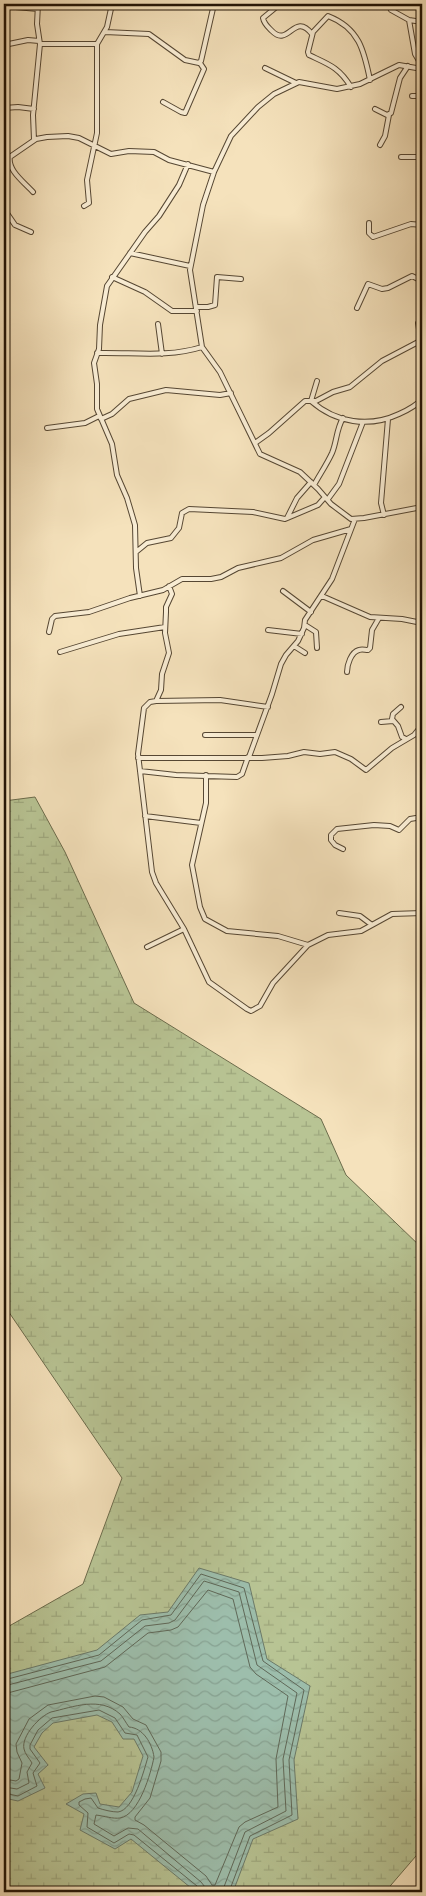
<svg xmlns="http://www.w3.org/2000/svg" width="426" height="1896" viewBox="0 0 426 1896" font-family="'Gentium Book Plus',serif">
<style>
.wetland{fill:url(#wetland-marsh);stroke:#6c6c4c}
.water{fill:url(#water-waves);stroke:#6b7a69}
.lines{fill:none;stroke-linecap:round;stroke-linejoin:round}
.shore{stroke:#5f6858;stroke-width:1}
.street-casing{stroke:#564733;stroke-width:6}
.street{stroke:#f8ecd3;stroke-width:4}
</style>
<defs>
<pattern id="wetland-marsh" width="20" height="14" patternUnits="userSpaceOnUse" patternTransform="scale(1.25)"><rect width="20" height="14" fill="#b8c494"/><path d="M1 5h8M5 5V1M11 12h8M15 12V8" fill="none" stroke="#9ea87e"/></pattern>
<pattern id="water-waves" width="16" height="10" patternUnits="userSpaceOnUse" patternTransform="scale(1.25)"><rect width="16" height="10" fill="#9dbeac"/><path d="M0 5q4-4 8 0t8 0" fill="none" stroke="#87a292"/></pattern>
</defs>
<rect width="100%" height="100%" fill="#f5e2bc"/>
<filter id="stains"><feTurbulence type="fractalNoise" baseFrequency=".004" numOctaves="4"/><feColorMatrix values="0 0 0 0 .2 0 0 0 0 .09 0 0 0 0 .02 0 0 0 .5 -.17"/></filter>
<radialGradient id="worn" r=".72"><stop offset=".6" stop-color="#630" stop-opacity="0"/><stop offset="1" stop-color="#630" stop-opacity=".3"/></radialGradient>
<!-- wetland -->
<path class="wetland" d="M35,797L65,852L134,1003L321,1119L346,1175L422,1248V1849L385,1892H4V1629L83,1584L122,1478L4,1305V801Z"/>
<!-- water -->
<path class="water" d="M199,1568L249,1583L267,1659L310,1686L294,1760L298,1819L253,1839L233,1892H196L131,1839L115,1849L80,1830L84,1814L66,1804L83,1794L96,1793L100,1804L119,1807L132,1792L143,1756L134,1739H123L112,1722L97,1715L53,1723L42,1733L34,1747L48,1765L38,1774L45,1788L18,1801L4,1798V1675L97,1650L140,1615L168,1612Z"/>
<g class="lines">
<!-- shore -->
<path class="shore" d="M4,1680L99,1655L142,1620L171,1615L201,1574L244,1588L263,1661L304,1690L289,1760L292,1815L250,1836L229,1892
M4,1686L101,1661L145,1626L169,1623L175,1620L204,1581L239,1592L257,1665L297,1693L283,1759L286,1811L245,1832L222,1892
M4,1694L105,1667L148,1633L171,1630L178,1627L208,1590L233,1599L250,1667L256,1674L288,1696L276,1759L278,1807L245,1822L239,1827L215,1885H212L206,1876L144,1825L135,1820V1817L150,1798L161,1761V1752L146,1725L133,1719L123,1707L104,1697L95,1696L48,1705L29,1719L16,1744L17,1752L22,1763L19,1779L16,1781L4,1779
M4,1787L17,1789L29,1783L27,1772L32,1763C29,1758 25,1754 24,1749C21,1736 40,1716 51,1712C73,1707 100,1696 120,1714C123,1717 126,1723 129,1727C143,1728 152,1743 154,1757C151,1773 139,1815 120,1818C113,1819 104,1816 96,1815L94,1824L114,1836L128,1828L138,1829L201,1882L205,1887V1892
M4,1793L18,1796L37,1786L33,1773L40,1763L30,1749V1745L38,1730L52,1718L99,1710L115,1718L125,1733L137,1735L148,1757C144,1770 134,1810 118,1812C112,1812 104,1810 98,1808L91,1798L85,1799L79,1802V1805L88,1813L87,1827L114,1843L129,1834L134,1835L197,1886L199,1892"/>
<!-- street casing -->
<g class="street-casing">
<path id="street" d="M280,4L263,18C264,24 268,27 272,31C289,48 294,11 312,34
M388,4L391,10L409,20L415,54L422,66
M4,6L38,9
M409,20L422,22
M105,32L149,34L185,60L199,63L201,61L214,4
M40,44H97
M4,45L28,40L39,41
M265,68L296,83
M422,69L399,65L360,84L337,89L299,82L274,94L258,107L231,136L214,172L203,205L190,270L202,347L220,372L260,454L300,472L318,489L331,504L351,519L364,518L422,507
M351,87C339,67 328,64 309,55L308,52L313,32L328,16C359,28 364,50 370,80
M412,96H422
M163,102L181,112L185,113L204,69L200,63
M4,108L18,107L34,109
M375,109L387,115L391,113L400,78L408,66
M34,140L33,115L40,44L37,24L38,4
M380,145L385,136L389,115
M10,156C7,170 24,182 33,192
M401,157H422
M4,161L36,139L47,137L68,136L79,138L111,154L129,151L154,152L169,160L214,172
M84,206L89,203L87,180L97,133V44L107,27L112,4
M4,209L15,225L31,232
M369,223V233L373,237L411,224L422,225
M130,253L190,266
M112,277L145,292L172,311H197
M196,307H208L215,305L217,277L241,279
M357,308L368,284L382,289L388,288L412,276L422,281
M418,323L421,341
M158,324L162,354
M97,353C133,352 167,358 202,347
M317,381L311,401C336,423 369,428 399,414C408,410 416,406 422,399
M101,419L112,414L129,399L166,390L220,395L231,393
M47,428L85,423L99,416
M255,443L269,433L305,401H316L333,392L350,387L382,361L422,340
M314,485C320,474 327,464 332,453C337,441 336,430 343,418
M328,499L339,484L363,422
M384,515L381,503L388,419
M287,518L297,498L311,482
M136,552L147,543L171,538L179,528L182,513L189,509L253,512L285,519L318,505L325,497
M283,591L311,612
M140,596L136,568L135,525L127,498L117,475L112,444L97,409V384L94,363L99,349L100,325L107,286L145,232L159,216L179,185L188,164
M322,596L370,617L402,619L422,623
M305,625L316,632L317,648
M268,630L302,634
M49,632L52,619L55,616L89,612L130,598L163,590L182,579H211L221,577L238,568L281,558L313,540L351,529
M294,646L305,653
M60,652L119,634L165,627
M347,672C347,665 351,652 359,650C362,649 365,650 368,650L370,648L372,630L379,618
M156,701L161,690L162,674L169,653L165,633L166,612V607L172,594L169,586
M268,707L220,700L156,701L150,702L144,708L138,754L152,872L156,883L184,929L209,982L247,1009L251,1011L260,1006L273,983L308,945L328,935L361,931L392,914L422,913
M401,707L393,714L392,719L398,726L402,737L406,739
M381,722L393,721
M205,735H256
M249,757L272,694L281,664L286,655L298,641L304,628L305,620L332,579L355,519
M138,758H262L288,756L304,752L320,754L335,752L351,759L366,770L392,748L414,735L422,725
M140,771L176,775L237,777L242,774L248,757
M206,775V803L192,865L200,907L205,919L227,931L278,936L308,945
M145,816L201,823
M343,849L335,845L331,840V835L337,829L374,825L390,826L399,830L410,819L422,817
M339,913L360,916L372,925
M147,947L184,929"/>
</g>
<!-- street -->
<use href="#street" class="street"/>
</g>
<!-- margin -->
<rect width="426" height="1896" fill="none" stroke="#f5e2bc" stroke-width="20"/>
<rect x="5" y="5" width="416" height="1886" fill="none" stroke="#211305" stroke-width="2.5"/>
<rect x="10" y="10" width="406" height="1876" fill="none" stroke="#211305"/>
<rect width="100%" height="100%" filter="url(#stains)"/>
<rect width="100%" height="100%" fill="url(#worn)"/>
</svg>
